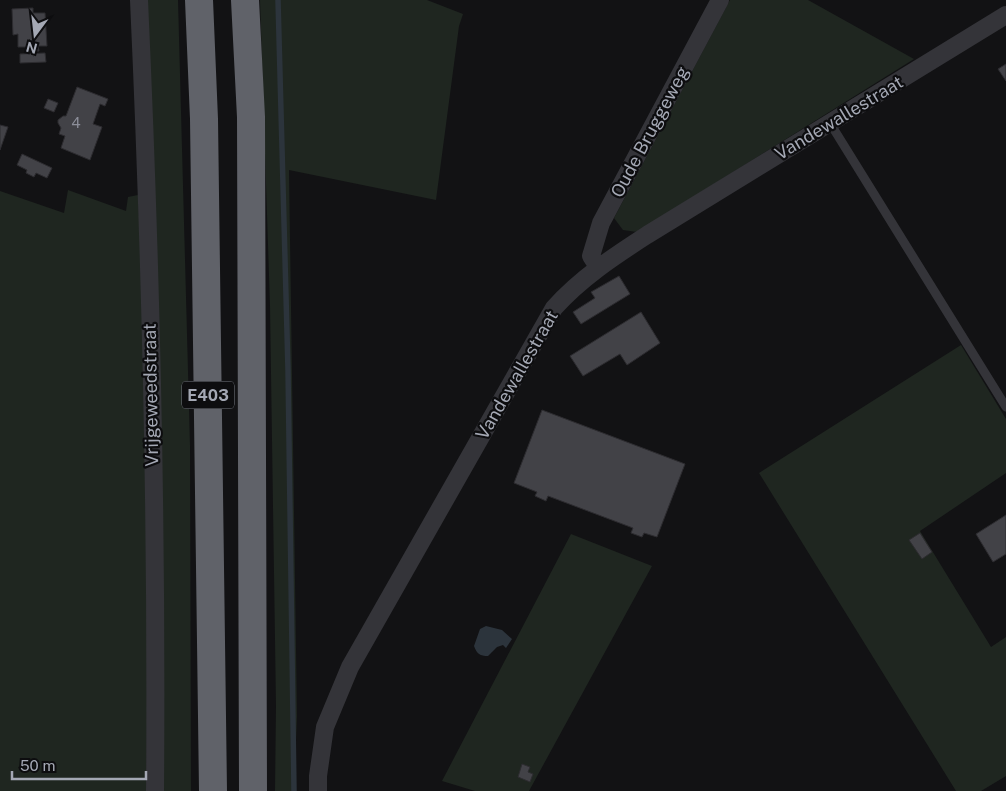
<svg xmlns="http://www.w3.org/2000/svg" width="1006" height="791" viewBox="0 0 1006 791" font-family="'Public Sans',sans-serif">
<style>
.green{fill:#1f2620}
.water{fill:#2c343c}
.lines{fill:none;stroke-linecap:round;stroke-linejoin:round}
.stream{stroke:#2c343c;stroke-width:5.5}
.building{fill:#424247;stroke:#2d2c30}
.service{stroke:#343439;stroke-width:9}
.minor{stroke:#343439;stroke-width:18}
.motorway{stroke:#606269;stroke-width:28}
.labels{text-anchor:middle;stroke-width:4.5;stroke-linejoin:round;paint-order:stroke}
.number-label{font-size:15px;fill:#8c8e99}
.shield{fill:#0d0d0f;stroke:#777a82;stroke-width:1}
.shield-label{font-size:16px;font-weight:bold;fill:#a4a8b4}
.street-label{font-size:18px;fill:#a4a8b4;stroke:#0d0d0f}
</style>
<rect width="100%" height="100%" fill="#121214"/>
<!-- green -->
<path class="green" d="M146,0H178L190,445L191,791H160Z
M260,0H427L463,14L459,26L436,200L289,170L297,716L294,791H275L276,706L270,306Z
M730,0H808L914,59L637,232L623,230L614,218Z
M68,190L126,211L128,197L138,195L142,280L149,598L146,791H0V191L64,213Z
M961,345L1006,419V473L920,531L991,647L1006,637V776L981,791H956L759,473Z
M571,534L652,566L529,791H475L442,781Z"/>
<!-- water -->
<path class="water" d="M486,626L502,630L512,639L506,648L503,645L497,647L488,656C480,656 477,654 474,646L480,629Z"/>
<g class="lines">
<!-- stream -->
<path class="stream" d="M278,0L288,370L294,791"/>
</g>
<!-- building -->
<path class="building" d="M33,8V13H45L47,46H38L39,51L28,52V47H18V34L13,35L12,9Z
M45,53L46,62L20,63V54Z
M1006,64V81L998,69Z
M77,87L108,99L105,106L100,104L93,124L102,127L90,160L61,148L65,136L59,134L61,128L58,123V120L63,116H66Z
M48,99L58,103L54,112L44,108Z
M0,125L8,127L0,150Z
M22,154L52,168L47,178L36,173L34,177L26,173L27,170L17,165Z
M619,276L630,294L581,324L573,312L595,298L591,292Z
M641,312L660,343L627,365L620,354L583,376L570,356Z
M542,410L685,464L657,537L644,533L642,537L631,533L633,528L548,496L546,501L535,496L537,492L514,483Z
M1006,515V554L993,562L976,534Z
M920,533L932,552L922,559L909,540Z
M522,764L530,767L528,772L533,774L530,782L518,777Z"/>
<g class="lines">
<!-- service -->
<path class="service" d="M830,123L1006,407"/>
<!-- minor -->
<path class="minor" d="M139,0C151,263 157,527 155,791
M598,267L591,256L601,223L720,0
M318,791V776L325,727L350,667L554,308C581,278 613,257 647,235L1006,15"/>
<!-- motorway -->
<path class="motorway" d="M199,0L204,119L213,791
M245,0L251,117L253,791"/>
</g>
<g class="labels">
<!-- number labels -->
<g class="number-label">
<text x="76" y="128">4</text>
</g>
<!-- shield labels -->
<rect class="shield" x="182" y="381.5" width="52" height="27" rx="4"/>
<g class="shield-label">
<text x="208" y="401">E403</text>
</g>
<!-- street labels -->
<g class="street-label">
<text transform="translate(839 118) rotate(-31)" y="6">Vandewallestraat</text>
<text transform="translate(650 132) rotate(-62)" y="6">Oude Bruggeweg</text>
<text transform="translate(517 375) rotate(-60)" y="6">Vandewallestraat</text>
<text transform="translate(151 395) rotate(-91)" y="6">Vrijgeweedstraat</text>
</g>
</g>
<!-- north arrow -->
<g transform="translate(35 35) rotate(195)" stroke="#0d0d0f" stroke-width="4" paint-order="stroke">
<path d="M0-4L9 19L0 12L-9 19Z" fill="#a4a8b4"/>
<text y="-8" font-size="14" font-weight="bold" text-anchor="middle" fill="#a4a8b4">N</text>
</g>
<!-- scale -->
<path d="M12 771v8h134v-8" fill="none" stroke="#a4a8b4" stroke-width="2.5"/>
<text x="20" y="771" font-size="15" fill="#a4a8b4" stroke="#0d0d0f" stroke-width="4" paint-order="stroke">50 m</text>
</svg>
